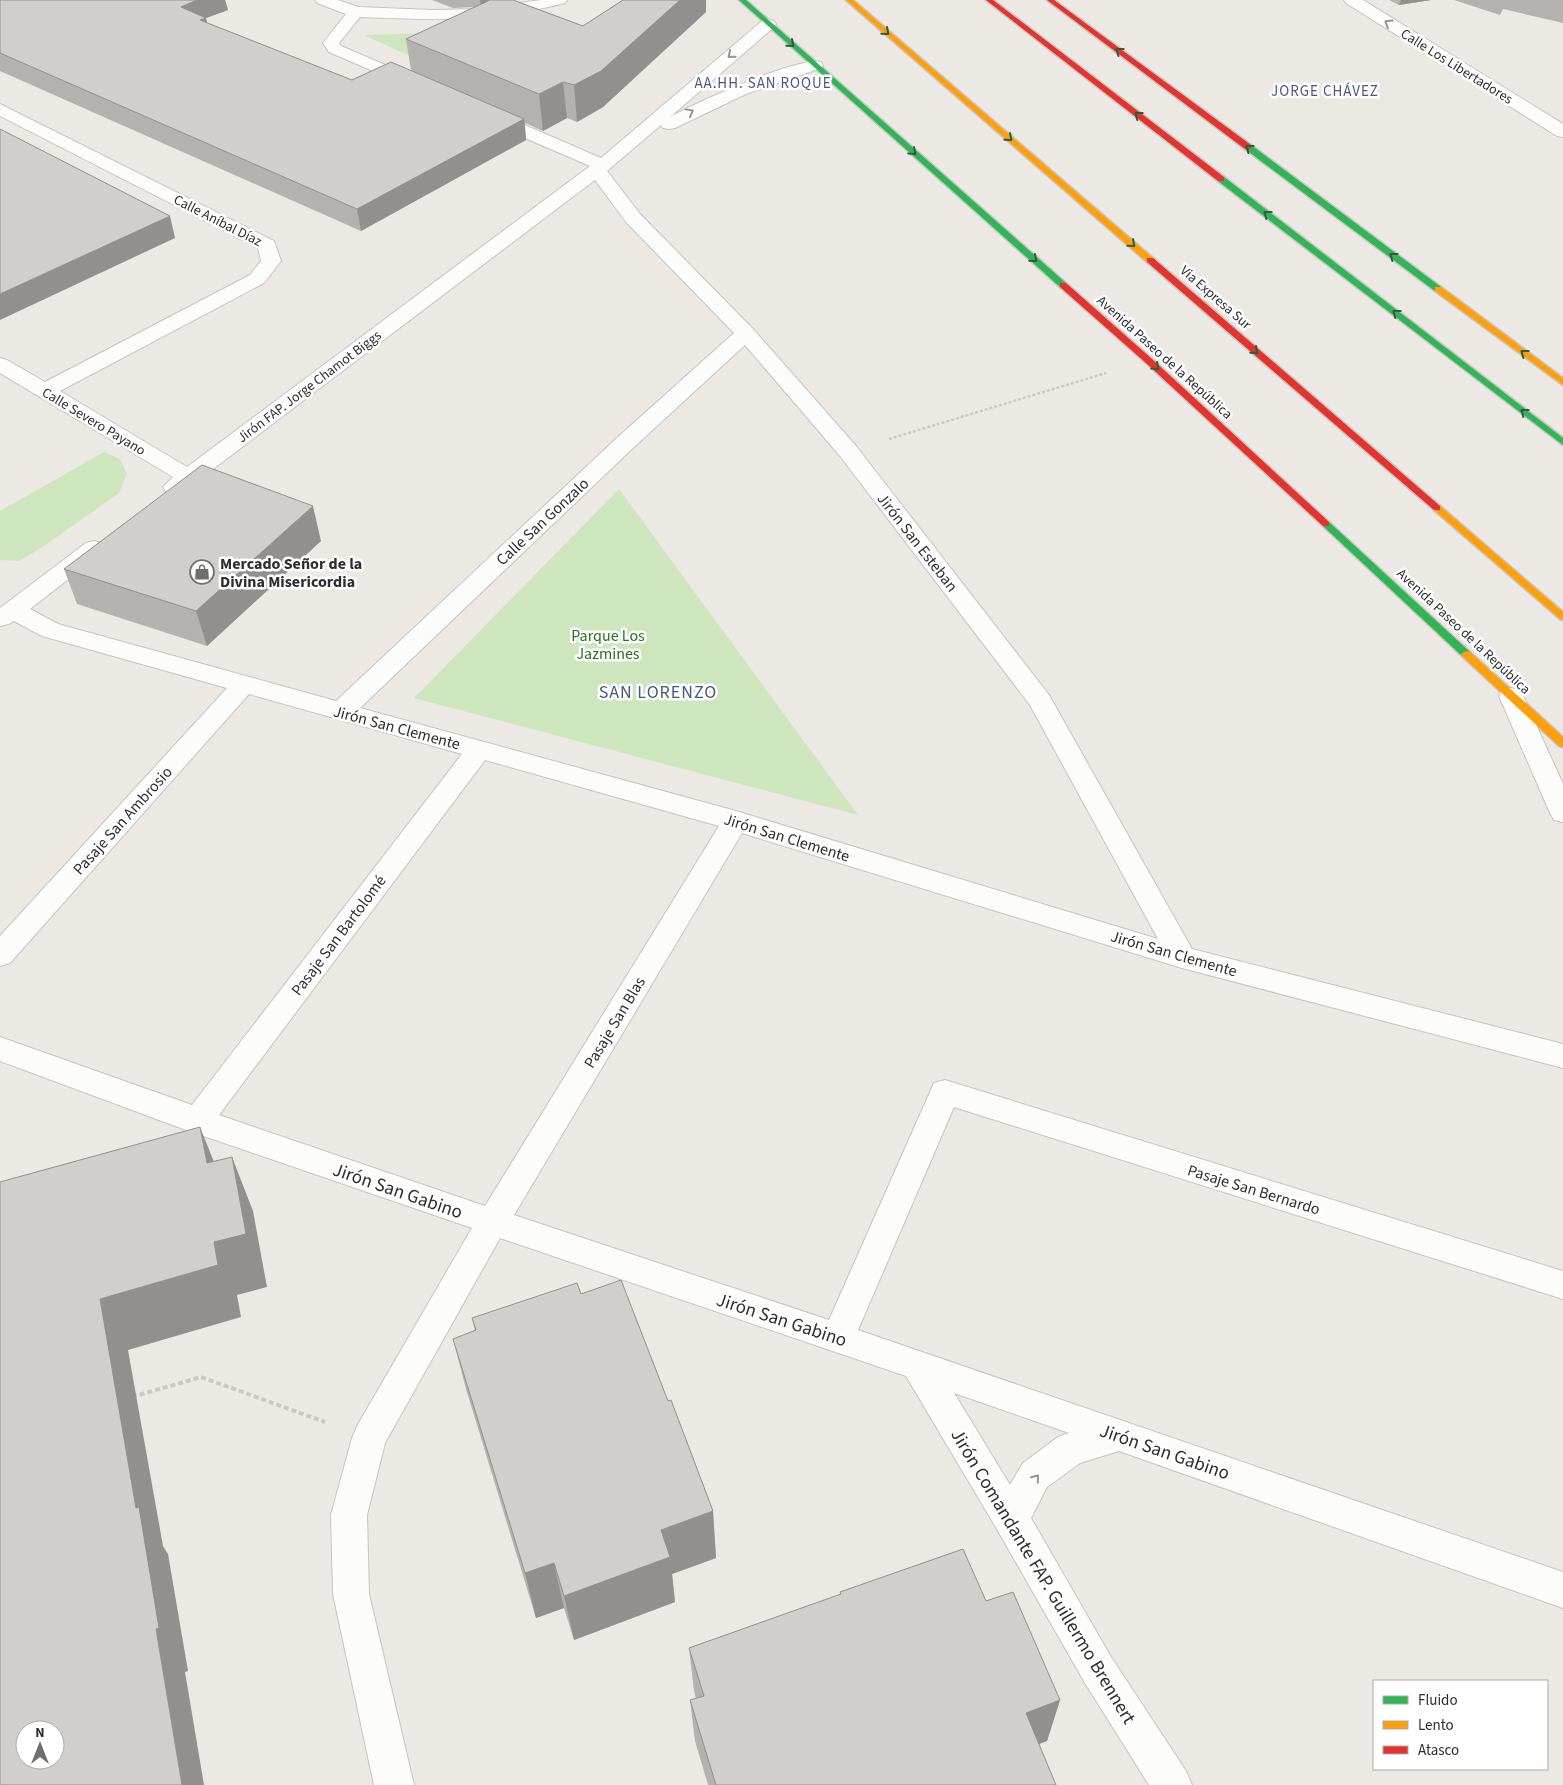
<svg xmlns="http://www.w3.org/2000/svg" width="1563" height="1785" viewBox="0 0 1563 1785" font-family="'Source Sans 3',sans-serif">
<style>
.green{fill:#cee6be}
.lines{fill:none;stroke-linecap:round;stroke-linejoin:round}
.street-casing{stroke:#c5c4c5;stroke-width:2}
.fast-casing{stroke:#c6c5c4;stroke-width:3}
.slow-casing{stroke:#c6c5c4;stroke-width:3}
.jam-casing{stroke:#c6c5c4;stroke-width:3}
.path-far1{stroke:#c9c9c8;stroke-width:2.5;stroke-dasharray:3 2;stroke-linecap:butt}
.path{stroke:#c9c9c8;stroke-width:4;stroke-dasharray:5 3;stroke-linecap:butt}
.street{fill:#fcfcfb;fill-rule:evenodd}
.fast{fill:#30b455;fill-rule:evenodd}
.slow{fill:#ff9f0a;fill-rule:evenodd}
.jam{fill:#e5322d;fill-rule:evenodd}
.wall{fill:#b4b1af}
.shaded-wall{fill:#92908e}
.building{fill:#d1cecb;stroke:#92908e;fill-rule:evenodd}
.oneway{stroke:#959594}
.oneway2{stroke:#2f5d3c}
.labels{text-anchor:middle;stroke-width:5;stroke-linejoin:round;paint-order:stroke}
.far-street-label{font-size:14px;fill:#2e2e2e;stroke:#fff}
.far-neighbourhood-label{font-size:15px;letter-spacing:1px;fill:#4d5680;stroke:#fff}
.street-label{font-size:16px;fill:#2e2e2e;stroke:#fff}
.poi-label{font-size:16px;font-weight:bold;fill:#2e2e2e;stroke:#fff;text-anchor:start}
.park-label{font-size:16px;fill:#2c6e1b;stroke:#fff}
.neighbourhood-label{font-size:18px;letter-spacing:1px;fill:#4d5680;stroke:#fff}
.near-street-label{font-size:19px;fill:#2e2e2e;stroke:#fff}
</style>
<rect width="100%" height="100%" fill="#ece8e4"/>
<!-- green -->
<path class="green" d="M496,31L426,63L363,35Z
M104,452L120,459L127,474L119,493L44,546L19,561L0,560V511Z
M619,489L858,815L414,698Z"/>
<g class="lines">
<!-- street casing -->
<g class="street-casing">
<path id="street" d="M315,0H338L358,7L432,10L480,9L541,0H567L565,3C492,22 434,20 360,17L339,43L341,46L418,79L420,83L418,87L412,88L329,52L323,43L346,14L317,3Z
M1344,0H1363L1563,124V137L1557,136L1346,3Z
M768,19L774,21L776,24L774,27L670,117C694,104 798,56 821,62L823,65L821,68L746,94L675,128L669,129L663,128L661,125L607,171L640,214L753,329L856,446L1049,695L1192,949L1563,1044V1068L1182,968L742,833L514,1215L829,1320L930,1092L934,1083L945,1080L1563,1271V1299L954,1107L858,1330L1563,1572V1608L1119,1451L1080,1463L1047,1487L1031,1518L1111,1657L1186,1771L1192,1785H1149L1085,1683L998,1531L906,1376L500,1238L385,1443L367,1515L369,1594L414,1785H374L333,1594L331,1515L352,1438L357,1426L472,1228L186,1130L0,1061V1037L192,1105L462,754L249,694L10,963L0,966V936L227,688L42,636L14,621L9,624L0,626V608L86,543L94,541L102,543L105,548L102,553L30,609L58,624L336,701L618,437L734,333L626,222L595,180L196,482C185,488 179,495 166,492L163,487L173,477L0,373V358L7,360L45,382L250,275L261,261L258,248L0,116V104L274,241L281,261L264,283L60,391L187,467L590,166L485,121L482,117L485,113L491,112L497,113L601,158L762,21ZM745,345L840,456L1030,705L1158,939L736,811L360,708L634,447ZM485,760L719,826L485,1206L219,1115ZM954,1393L1069,1433L1058,1437L1023,1463L1010,1485Z
M1511,688L1520,690L1523,696L1563,784V822L1554,820L1550,813L1499,696L1502,690Z"/>
</g>
<!-- fast casing -->
<g class="fast-casing">
<path id="fast" d="M739,0H746L1066,283V287H1060Z
M1245,145H1251L1441,287V291H1435L1245,149Z
M1218,177H1224L1563,438V445L1218,181Z
M1326,521L1329,522L1470,652L1471,654L1470,656H1462L1323,526V522Z"/>
</g>
<!-- slow casing -->
<g class="slow-casing">
<path id="slow" d="M846,0H853L1153,258V262H1147Z
M1435,287H1441L1563,378V385L1435,291Z
M1437,505L1440,506L1563,612V620L1560,619L1434,510V506Z
M1466,651L1470,652L1563,737V747L1559,746L1462,656L1461,654Z"/>
</g>
<!-- jam casing -->
<g class="jam-casing">
<path id="jam" d="M986,0H993L1224,177V181H1218Z
M1047,0H1054L1251,145V149H1245Z
M1147,258H1153L1440,506V510H1434L1147,262Z
M1060,283H1066L1152,359L1329,522V526H1323L1146,363L1060,287Z"/>
</g>
<!-- path-far1 -->
<path class="path-far1" d="M889,439L1106,373"/>
<!-- path -->
<path class="path" d="M132,1397L201,1377L325,1422"/>
<!-- street -->
<use href="#street" class="street"/>
<!-- fast -->
<use href="#fast" class="fast"/>
<!-- slow -->
<use href="#slow" class="slow"/>
<!-- jam -->
<use href="#jam" class="jam"/>
</g>
<!-- wall -->
<path class="wall" d="M0,0H225L228,10L206,18L207,23L352,80L411,70L406,39L474,7L453,8L432,0H513L583,26L623,0H706V12L603,107L577,122L567,118L543,131L525,123L526,140L361,231L0,71Z
M1389,0H1431L1399,5Z
M1454,0H1563V23L1503,9L1500,15Z
M321,541L207,646L77,604L64,569Z
M581,1294L668,1401L713,1511L716,1558L672,1574L675,1602L574,1640L564,1608L536,1618L466,1389L453,1339L475,1331L472,1318Z
M840,1592L986,1601L1060,1700L1047,1741L1039,1744L1056,1785H708L695,1741L690,1700L696,1699L694,1691L689,1648L840,1595Z"/>
<!-- shaded-wall -->
<path class="shaded-wall" d="M197,0H225L228,10L206,18L210,38L181,7Z
M480,0H498L481,7Z
M680,0H706V12L603,107L577,122L574,85Z
M1401,0H1431L1399,5Z
M563,82L567,118L543,131L539,94Z
M524,119L526,140L361,231L357,209Z
M170,216L175,238L0,320V294Z
M313,506L321,541L207,646L196,611Z
M200,1127L222,1182L207,1163Z
M232,1157L253,1211L267,1287L237,1295L241,1317L128,1350L163,1546L168,1554L188,1671L185,1672L204,1785H182L100,1299L214,1242Z
M713,1511L716,1558L672,1574L675,1602L574,1640L564,1596L661,1530Z
M554,1563L564,1608L536,1618L525,1573Z
M1060,1700L1047,1741L1014,1753L1026,1713Z"/>
<!-- building -->
<path class="building" d="M0,0H197L181,7L206,18L200,20L352,80L391,62L524,119L357,209L0,53Z
M490,0H513L583,26L623,0H680L601,71L574,85L563,82L539,94L406,39Z
M0,129L170,216L0,294Z
M202,465L313,506L196,611L64,569Z
M200,1127L207,1163L232,1157L246,1234L214,1242L218,1265L100,1299L136,1508L139,1507L159,1628L156,1629L182,1785H0V1182ZM25,1730H55V1760H25Z
M621,1280L668,1401L671,1400L713,1511L661,1530L670,1557L564,1596L554,1563L525,1573L453,1339L476,1330L472,1318L577,1283L581,1294Z
M963,1549L986,1601L1013,1592L1060,1700L1026,1713L1056,1785H716L690,1700L704,1696L689,1648L841,1594L840,1592Z"/>
<!-- one-way arrows -->
<defs><path id="oneway-chevron" d="M-2-3.5L2.5 0L-2 3.5" fill="none" stroke-width="1.6" stroke-linecap="round" stroke-linejoin="round" transform="scale(1.25)"/></defs>
<g class="oneway">
<use href="#oneway-chevron" transform="translate(1388 23) rotate(-148)"/>
<use href="#oneway-chevron" transform="translate(731 55) rotate(139)"/>
<use href="#oneway-chevron" transform="translate(690 112) rotate(-29)"/>
<use href="#oneway-chevron" transform="translate(1036 1478) rotate(-51)"/>
</g>
<g class="oneway2">
<use href="#oneway-chevron" transform="translate(886 32) rotate(41)"/>
<use href="#oneway-chevron" transform="translate(791 44) rotate(41)"/>
<use href="#oneway-chevron" transform="translate(1119 51) rotate(-143)"/>
<use href="#oneway-chevron" transform="translate(1138 115) rotate(-142)"/>
<use href="#oneway-chevron" transform="translate(1009 138) rotate(41)"/>
<use href="#oneway-chevron" transform="translate(1249 148) rotate(-143)"/>
<use href="#oneway-chevron" transform="translate(913 152) rotate(42)"/>
<use href="#oneway-chevron" transform="translate(1267 214) rotate(-142)"/>
<use href="#oneway-chevron" transform="translate(1132 244) rotate(41)"/>
<use href="#oneway-chevron" transform="translate(1393 256) rotate(-143)"/>
<use href="#oneway-chevron" transform="translate(1034 259) rotate(41)"/>
<use href="#oneway-chevron" transform="translate(1396 313) rotate(-142)"/>
<use href="#oneway-chevron" transform="translate(1255 351) rotate(41)"/>
<use href="#oneway-chevron" transform="translate(1524 353) rotate(-143)"/>
<use href="#oneway-chevron" transform="translate(1156 367) rotate(43)"/>
<use href="#oneway-chevron" transform="translate(1524 412) rotate(-142)"/>
</g>
<!-- icons -->
<defs>
<g id="shop-ring" transform="scale(1.25)"><circle r="9.5" fill="#fff" stroke="#706f6e" stroke-width="1.5"/><path d="M-5-2.5h2.3a2.7 3.5 0 0 1 5.4 0H5L5.5 6h-11ZM-1.5-2.5h3a1.5 2.3 0 0 0-3 0Z" fill="#706f6e"/></g>
</defs>
<g fill-rule="evenodd">
<use href="#shop-ring" x="202" y="572"/>
</g>
<g class="labels">
<!-- far-street labels -->
<g class="far-street-label">
<text transform="translate(1457 66) rotate(32)" y="5">Calle Los Libertadores</text>
<text transform="translate(218 220) rotate(27)" y="5">Calle Aníbal Díaz</text>
<text transform="translate(1216 297) rotate(41)" y="5">Via Expresa Sur</text>
<text transform="translate(1165 357) rotate(42)" y="5">Avenida Paseo de la República</text>
<text transform="translate(309 386) rotate(-37)" y="5">Jirón FAP. Jorge Chamot Biggs</text>
<text transform="translate(94 421) rotate(31)" y="5">Calle Severo Payano</text>
<text transform="translate(1464 631) rotate(43)" y="5">Avenida Paseo de la República</text>
</g>
<!-- far-neighbourhood labels -->
<g class="far-neighbourhood-label">
<text x="763" y="88">AA.HH. SAN ROQUE</text>
<text x="1325" y="96">JORGE CHÁVEZ</text>
</g>
<!-- street labels -->
<g class="street-label">
<text transform="translate(542 521) rotate(-43)" y="6">Calle San Gonzalo</text>
<text transform="translate(918 542) rotate(52)" y="6">Jirón San Esteban</text>
<text transform="translate(397 727) rotate(15)" y="6">Jirón San Clemente</text>
<text transform="translate(122 820) rotate(-48)" y="6">Pasaje San Ambrosio</text>
<text transform="translate(787 837) rotate(17)" y="6">Jirón San Clemente</text>
<text transform="translate(338 935) rotate(-53)" y="6">Pasaje San Bartolomé</text>
<text transform="translate(1174 953) rotate(16)" y="6">Jirón San Clemente</text>
<text transform="translate(614 1022) rotate(-59)" y="6">Pasaje San Blas</text>
<text transform="translate(1254 1189) rotate(17)" y="6">Pasaje San Bernardo</text>
</g>
<!-- poi labels -->
<g class="poi-label">
<text x="220" y="569">Mercado Señor de la<tspan x="220" dy="18">Divina Misericordia</tspan></text>
</g>
<!-- park labels -->
<g class="park-label">
<text x="608" y="641">Parque Los<tspan x="608" dy="18">Jazmines</tspan></text>
</g>
<!-- neighbourhood labels -->
<g class="neighbourhood-label">
<text x="658" y="698">SAN LORENZO</text>
</g>
<!-- near-street labels -->
<g class="near-street-label">
<text transform="translate(398 1190) rotate(19)" y="7">Jirón San Gabino</text>
<text transform="translate(782 1319) rotate(18)" y="7">Jirón San Gabino</text>
<text transform="translate(1165 1451) rotate(19)" y="7">Jirón San Gabino</text>
<text transform="translate(1044 1576) rotate(59)" y="7">Jirón Comandante FAP. Guillermo Brennert</text>
</g>
</g>
<!-- legend -->
<rect x="1373" y="1680" width="175" height="90" fill="#ffffff" stroke="#ababab"/>
<rect x="1383" y="1696" width="25" height="8" fill="#30b455" stroke="#ababab"/>
<text x="1418" y="1705" font-size="15" fill="#2e2e2e">Fluido</text>
<rect x="1383" y="1721" width="25" height="8" fill="#ff9f0a" stroke="#ababab"/>
<text x="1418" y="1730" font-size="15" fill="#2e2e2e">Lento</text>
<rect x="1383" y="1746" width="25" height="8" fill="#e5322d" stroke="#ababab"/>
<text x="1418" y="1755" font-size="15" fill="#2e2e2e">Atasco</text>
<!-- north arrow -->
<g transform="translate(40 1745)"><circle r="24" fill="#ffffff" stroke="#ababab"/>
<path d="M0-4L9 19L0 12L-9 19Z" fill="#706f6e"/>
<text y="-8" font-size="14" font-weight="bold" text-anchor="middle" fill="#2e2e2e">N</text>
</g>
</svg>
